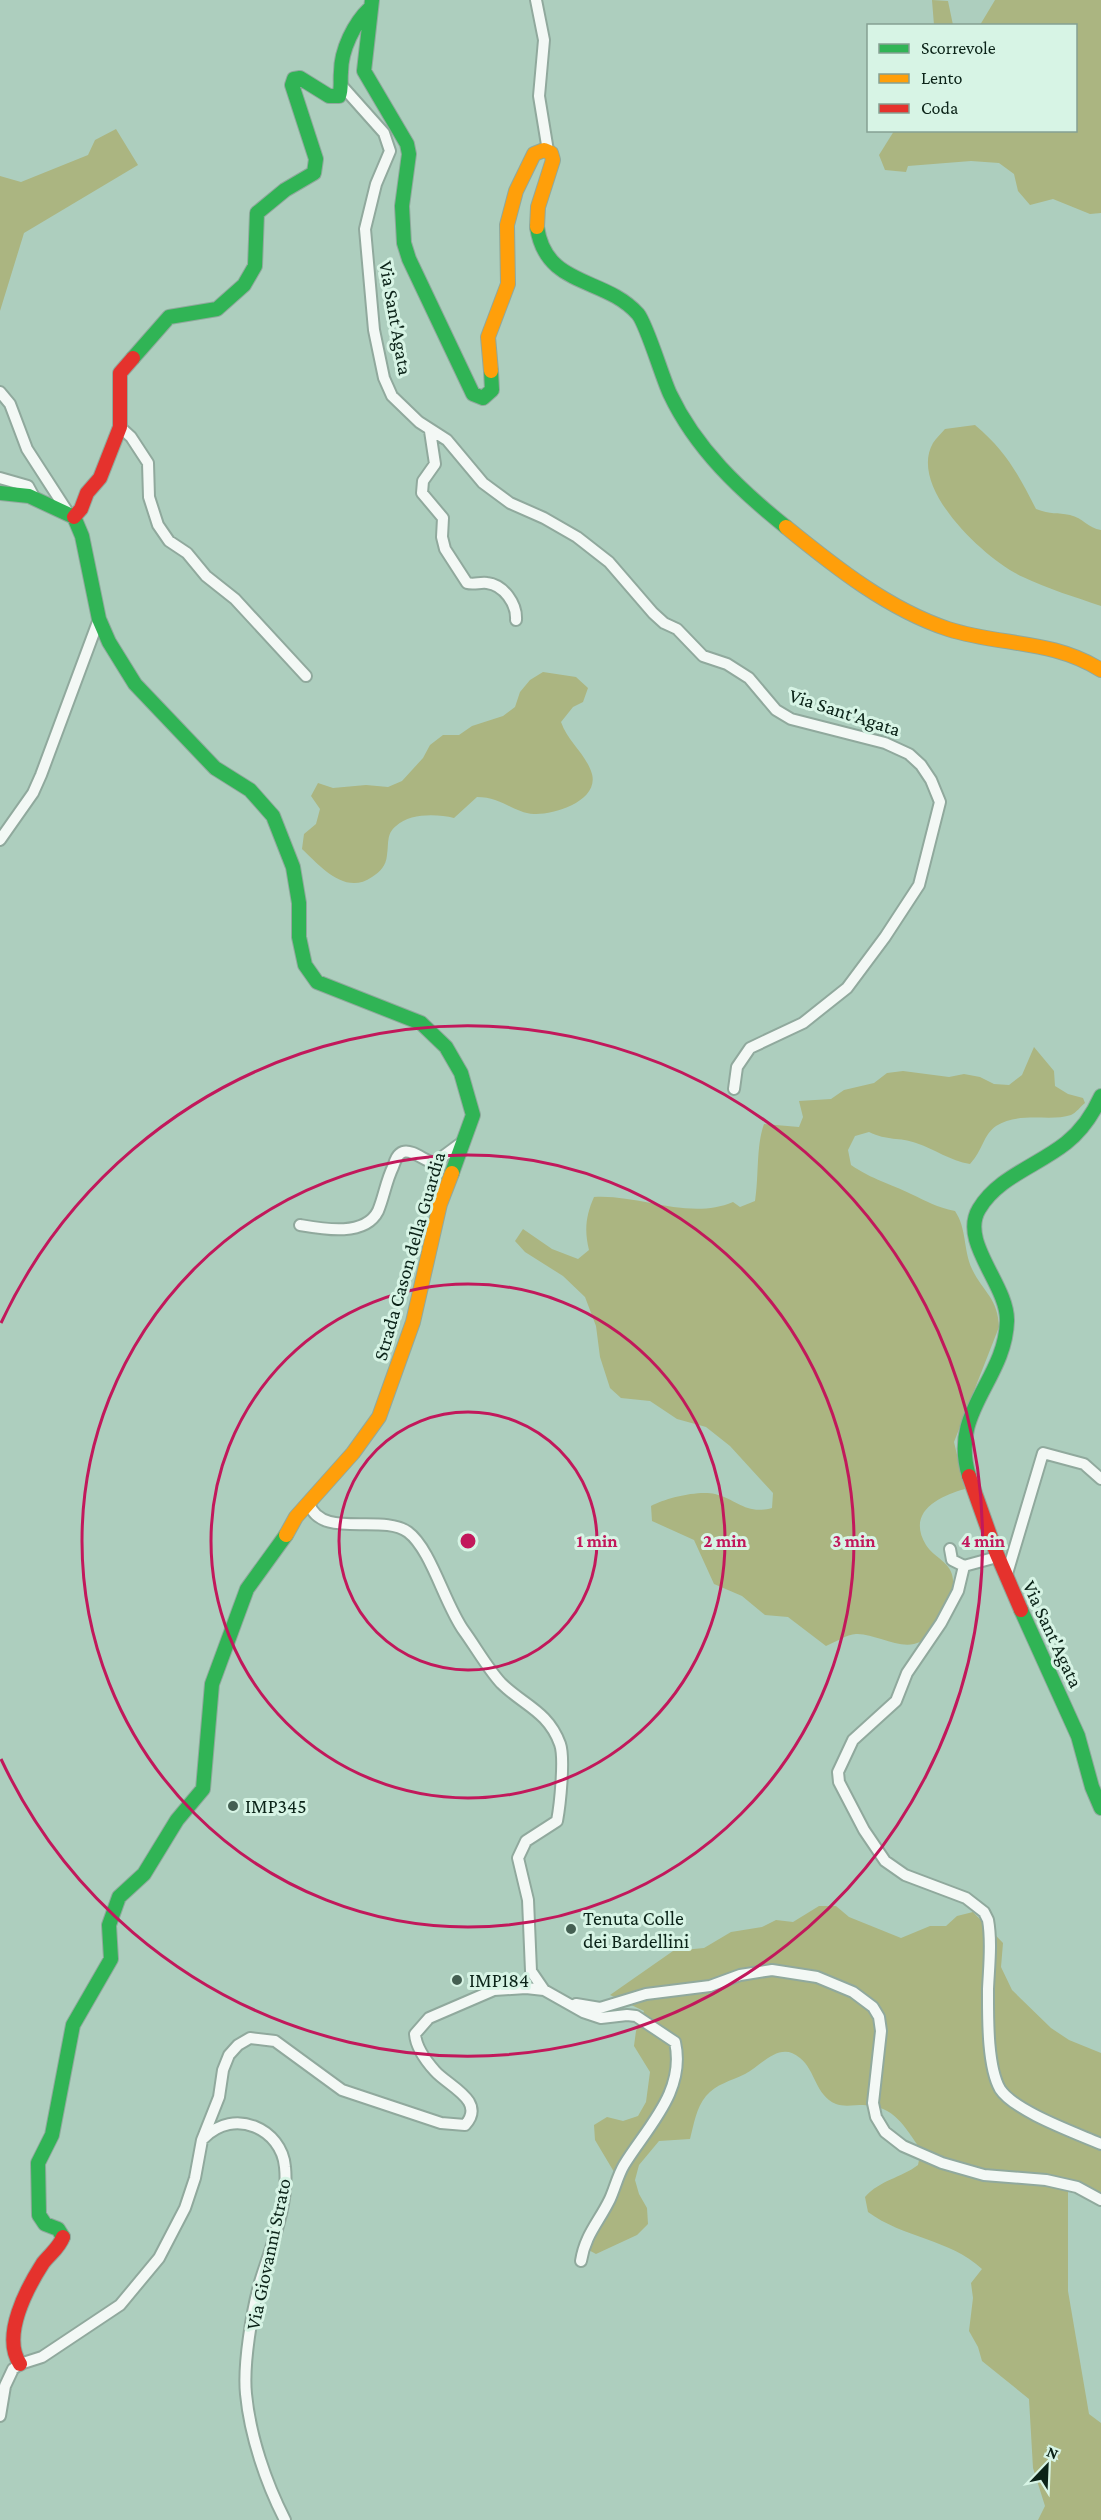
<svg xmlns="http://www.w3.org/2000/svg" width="1101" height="2520" viewBox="0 0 1101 2520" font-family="'Crimson Pro',serif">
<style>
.forest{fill:#abb581}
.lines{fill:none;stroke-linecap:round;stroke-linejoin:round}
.street-casing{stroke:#90a99d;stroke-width:14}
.fast-casing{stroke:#90a99d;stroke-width:16}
.slow-casing{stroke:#90a99d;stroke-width:16}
.jam-casing{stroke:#90a99d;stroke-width:16}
.street{stroke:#f3f8f5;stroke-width:10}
.fast{stroke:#30b455;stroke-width:14}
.slow{stroke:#ff9f0a;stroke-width:14}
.jam{stroke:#e5322d;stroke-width:14}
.ring{fill:none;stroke:#c2185b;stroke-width:3}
.poi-dot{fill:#445f52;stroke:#d7f4e5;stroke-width:2}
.labels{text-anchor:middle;stroke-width:6;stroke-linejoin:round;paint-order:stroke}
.street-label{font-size:20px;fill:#0b2318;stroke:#d7f4e5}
.poi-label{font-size:20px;fill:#0b2318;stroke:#d7f4e5;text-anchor:start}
.centre{fill:#c2185b;stroke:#d7f4e5;stroke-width:3}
.ring-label{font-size:18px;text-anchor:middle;font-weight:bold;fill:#c2185b;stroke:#d7f4e5;stroke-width:6;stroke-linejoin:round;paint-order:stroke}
</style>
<rect width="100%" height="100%" fill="#adcebe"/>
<!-- forest -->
<path class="forest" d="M932,0L948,1L953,25H934Z
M995,0H1101V213L1090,214L1053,199L1030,205L1018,191L1014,174L999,163L971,161L908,166L906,172L885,170L879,155L894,131L1076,130V26L980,25Z
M116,129L138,165L24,233L0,311V176L21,182L88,155L95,140Z
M975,425C1006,451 1018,474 1036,509C1051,515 1057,512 1070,515C1083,518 1088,528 1101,530V606C1075,597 1048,589 1023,577C987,561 907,488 933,443C936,438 941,434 945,429Z
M543,672L576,677L588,688L583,702L573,707L561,722C568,742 586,754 592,774C599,801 554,815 534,814C514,813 502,797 477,797L454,818C437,814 410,813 396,826C386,834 389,844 387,855C386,866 380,872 372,877C345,896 320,866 302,849L304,834L316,824L320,809L311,796L318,783L333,788L366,785L388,787L402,781L423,758L430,745L443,735H459L472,726L503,716L515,707L520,692L530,680Z
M1034,1047L1054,1071L1055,1086L1068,1094L1083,1098L1085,1103C1081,1106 1076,1113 1071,1115C1051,1122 1019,1111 996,1126C983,1135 983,1150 970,1164C950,1161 935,1149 916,1143C900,1137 887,1141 869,1132L855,1136L848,1150L851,1165C873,1180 889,1183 911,1194C928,1202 936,1207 955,1211C967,1229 963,1249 972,1269C983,1292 998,1298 999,1327L954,1442L965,1489C939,1496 906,1512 926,1545C934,1558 952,1562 953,1580C954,1591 946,1609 940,1619C933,1629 927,1641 914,1644C896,1648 873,1633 856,1634C847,1634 834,1643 826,1646L788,1617L765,1615L742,1596L714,1584L694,1540L652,1521L651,1506C665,1498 699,1490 715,1494C738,1500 746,1515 772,1508L773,1493L730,1446L706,1427L677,1419L650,1401L621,1398L610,1388L600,1357L596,1326L585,1297L563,1276L525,1252L515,1241L523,1229L552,1249L578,1259L589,1250C584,1230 586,1215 594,1197C640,1194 689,1221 733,1202L740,1207L755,1201C759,1177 756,1146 764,1124L799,1127L803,1117L799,1101L831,1099L844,1090L874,1083L887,1073L903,1071L949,1077L964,1074L980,1077L994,1084L1009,1085L1022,1075Z
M819,1906H836L849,1917L901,1938L930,1926H946L957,1916L973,1912L1003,1943L1001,1967L1012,1990L1051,2028L1069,2040L1101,2053V2193L1089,2187L1068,2190V2291L1089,2414L1101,2423V2520H1038L1045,2506L1033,2468L1029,2399L982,2361L978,2347L969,2331L973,2298L971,2283L982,2269C950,2239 903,2238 868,2212L865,2197C880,2180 901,2178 918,2165L921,2150C904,2126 895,2106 863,2105C855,2105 843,2107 836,2104C815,2095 816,2071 800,2058C780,2040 762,2065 745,2074C731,2081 716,2084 706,2096C696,2108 694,2124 690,2139L659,2141L639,2165L635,2180L639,2194L647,2208L648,2224L637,2235L596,2254L583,2247L585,2232L620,2182L595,2140L594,2125L607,2117L623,2121L638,2116L646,2102L650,2072L634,2046L636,2031L644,2011L610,1995L673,1951L704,1948L731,1932L762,1927L776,1920L793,1922Z"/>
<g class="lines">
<!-- street casing -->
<g class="street-casing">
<path id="street" d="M536,0L544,40L539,96L548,151
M343,87L384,133L390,151L376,184L365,229L374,330L384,378L392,396L419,422L447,440L483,483L510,503L544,518L577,537L609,562L653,613L664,623L677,629L703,656L727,664L749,678L776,710L791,719L885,743L909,754L921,765L931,780L940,802L919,885L885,937L847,988L803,1023L750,1048L737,1067L734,1089
M0,392L10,404L27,449L69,514
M120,427L131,437L148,463L149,497L158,525L169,541L187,553L206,576L235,599L306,676
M430,431L435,464L423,481L422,493L443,518L442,537L445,549L467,583C474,585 480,582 487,583C504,585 517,604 516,620
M0,478L28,486L34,497
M0,840L33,793L41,775L99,619
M300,1225C323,1229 365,1237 378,1211C384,1197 386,1181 393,1167C395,1161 397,1154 403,1152C412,1149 425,1161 434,1163L461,1143
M309,1503C320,1540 382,1513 408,1532C431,1549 445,1605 464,1631C475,1646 488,1669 501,1683C523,1705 548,1711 560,1744C565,1758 560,1805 557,1821L526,1841L518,1858L528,1900L531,1971L544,1990
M950,1549L952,1560L964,1566
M997,1557L964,1566L958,1591L941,1623L907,1673L896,1701L853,1740L838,1772L839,1782L864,1830L885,1861L905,1875L966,1898L984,1912L988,1920C992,1942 989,1966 988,1989C988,2016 987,2066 1000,2089C1014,2111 1076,2133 1101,2144
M1006,1577L1043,1453L1084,1464L1101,1479
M576,2004L600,2008L646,1994L710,1986L740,1975L772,1970L817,1977L853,1992L873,2007L879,2017L881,2031L873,2103L876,2117L885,2132L903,2146L942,2163L984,2175L1046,2180L1077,2187L1101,2200
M204,2138C234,2107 282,2129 285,2167C289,2205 271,2246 260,2282C252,2311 243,2364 246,2394C250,2436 266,2483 285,2520
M0,2416L5,2386L13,2369L20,2364L42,2357L120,2305L159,2258L185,2208L195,2178L202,2140L219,2097L223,2070L229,2055L238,2045L250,2038L275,2041L342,2090L441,2123L465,2125C487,2101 448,2086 435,2071C426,2061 416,2047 415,2034L429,2018L494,1990L526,1988L544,1990L583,2012L601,2018L627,2015L636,2016L675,2042C686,2091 648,2126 624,2165C618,2175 615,2188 610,2199C599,2222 585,2235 581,2261"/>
</g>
<!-- fast casing -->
<g class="fast-casing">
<path id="fast" d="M372,0L364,71L407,144L409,154L402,206L404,243L409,259L473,394L483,398L492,390L491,371
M537,227C546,288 604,276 638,314C647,325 662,377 670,394C696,449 740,490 786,527
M133,358L169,317L217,309L244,285L255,266L257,213L285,190L314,173L316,159L292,85L294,79L300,78L329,96H339C342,88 340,81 341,72C341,50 354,23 370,8
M0,493L29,496L74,517
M74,517L82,536L99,619L109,642L135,684L215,768L250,790L273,816L293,867L299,903V937L305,965L317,982L421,1023L446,1047L461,1073L473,1115L452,1173
M969,1476C949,1411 1005,1381 1007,1321C1008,1285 959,1242 979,1209C998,1177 1037,1166 1066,1143C1081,1131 1093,1114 1101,1096
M1021,1610L1078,1736L1092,1787L1101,1808
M63,2237L58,2229L45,2224L39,2215L38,2163L52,2135L73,2025L111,1959L109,1925L119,1897L144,1874L177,1820L203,1789L212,1684L247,1589L286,1535"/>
</g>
<!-- slow casing -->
<g class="slow-casing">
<path id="slow" d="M491,371L488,337L508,284L507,225L516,191L534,154L544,150L551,153L553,160L538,207L537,227
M786,527C835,567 888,609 948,629C1001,646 1051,639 1101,670
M286,1535L296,1517L353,1453L379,1417L413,1322L440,1204L452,1173"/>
</g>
<!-- jam casing -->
<g class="jam-casing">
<path id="jam" d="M74,517L81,509L87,493L100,478L120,427V373L133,358
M969,1476L996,1552L1021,1610
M20,2364C1,2336 27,2288 43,2263C50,2254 59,2248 63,2237"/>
</g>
<!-- street -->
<use href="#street" class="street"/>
<!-- fast -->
<use href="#fast" class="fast"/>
<!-- slow -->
<use href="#slow" class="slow"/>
<!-- jam -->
<use href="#jam" class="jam"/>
</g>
<!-- distance rings -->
<g class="ring">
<circle cx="468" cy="1541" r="129"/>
<circle cx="468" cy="1541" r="257"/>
<circle cx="468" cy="1541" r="386"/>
<path d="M1 1323A515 515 0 1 1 1 1759"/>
</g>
<!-- markers -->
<g class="poi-dot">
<circle cx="233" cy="1806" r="6"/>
<circle cx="571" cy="1929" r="6"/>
<circle cx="457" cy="1980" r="6"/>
</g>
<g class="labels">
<!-- street labels -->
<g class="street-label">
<text transform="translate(396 318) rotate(80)" y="7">Via Sant'Agata</text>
<text transform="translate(845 712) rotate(18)" y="7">Via Sant'Agata</text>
<text transform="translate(409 1256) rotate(-74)" y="7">Strada Cason della Guardia</text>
<text transform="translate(1053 1634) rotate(65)" y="7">Via Sant'Agata</text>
<text transform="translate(268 2254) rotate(-78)" y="7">Via Giovanni Strato</text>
</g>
<!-- poi labels -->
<g class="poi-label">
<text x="245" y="1813">IMP345</text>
<text x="583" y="1925">Tenuta Colle<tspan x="583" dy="23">dei Bardellini</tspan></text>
<text x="469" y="1987">IMP184</text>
</g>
</g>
<circle cx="468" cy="1541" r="9" class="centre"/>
<g class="ring-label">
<text x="597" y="1547">1 min</text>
<text x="725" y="1547">2 min</text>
<text x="854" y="1547">3 min</text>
<text x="983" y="1547">4 min</text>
</g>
<!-- legend -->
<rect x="867" y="24" width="210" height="108" fill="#d7f4e5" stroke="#85a093" stroke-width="1.5"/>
<rect x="879" y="44" width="30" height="9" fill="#30b455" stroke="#85a093" stroke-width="1.5"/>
<text x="921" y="54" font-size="18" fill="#0b2318">Scorrevole</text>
<rect x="879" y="74" width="30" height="9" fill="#ff9f0a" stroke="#85a093" stroke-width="1.5"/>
<text x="921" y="84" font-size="18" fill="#0b2318">Lento</text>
<rect x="879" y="104" width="30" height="9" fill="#e5322d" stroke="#85a093" stroke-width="1.5"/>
<text x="921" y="114" font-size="18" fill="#0b2318">Coda</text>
<!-- north arrow -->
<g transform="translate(1047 2466) rotate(23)" stroke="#d7f4e5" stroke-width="4.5" paint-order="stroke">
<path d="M0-4.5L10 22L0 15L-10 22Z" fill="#0b2318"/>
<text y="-9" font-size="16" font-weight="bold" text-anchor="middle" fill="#0b2318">N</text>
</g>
</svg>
